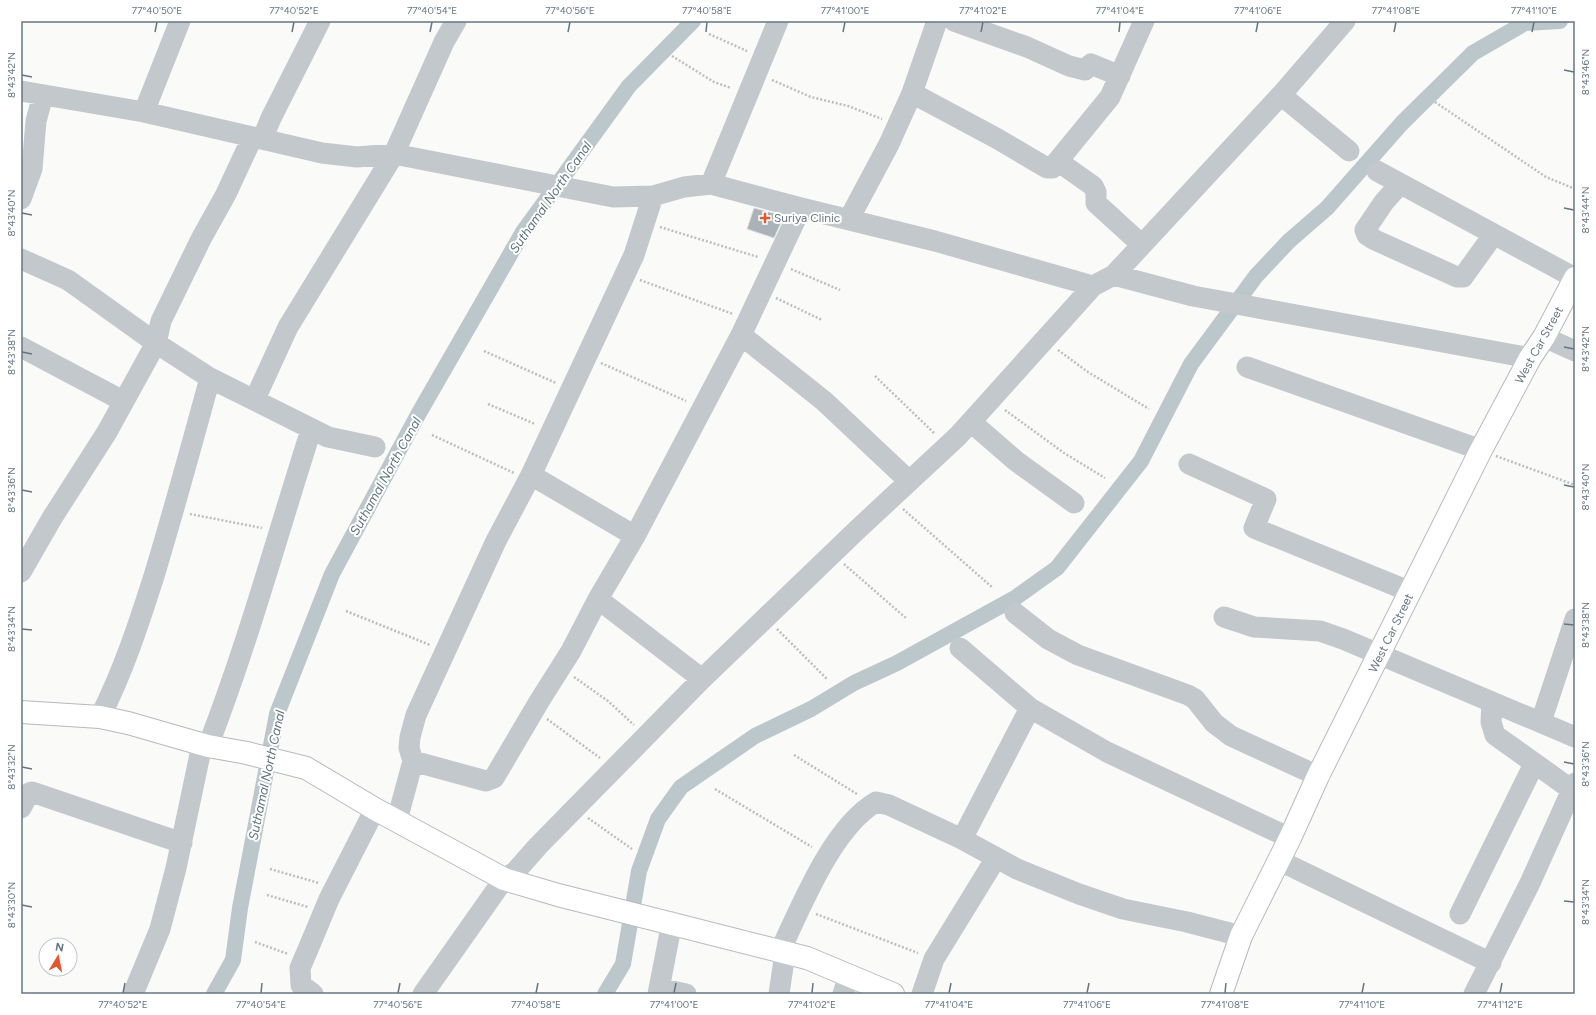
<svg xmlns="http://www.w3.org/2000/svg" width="1596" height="1015" viewBox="0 0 1596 1015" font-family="Figtree,sans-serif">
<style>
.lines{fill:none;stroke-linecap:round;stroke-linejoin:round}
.canal{stroke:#bbc7cb;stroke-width:16}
.building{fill:#aab3b9;stroke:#dcdcda}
.major-casing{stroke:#b5babe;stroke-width:24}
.path{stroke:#bbbfc2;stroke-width:2.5;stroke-dasharray:2 2;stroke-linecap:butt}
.minor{stroke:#c3c8cc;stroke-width:21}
.major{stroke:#fff;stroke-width:22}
.ticks{fill:none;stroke:#657683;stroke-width:1.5}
.poi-dot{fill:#e4572e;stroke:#fff;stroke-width:1.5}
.labels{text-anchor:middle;stroke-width:4;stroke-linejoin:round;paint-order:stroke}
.poi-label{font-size:12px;fill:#657683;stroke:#fff;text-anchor:start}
.street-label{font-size:12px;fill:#657683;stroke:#fff}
.water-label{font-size:13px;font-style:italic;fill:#60757c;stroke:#fff}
.neatline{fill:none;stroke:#657683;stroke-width:1.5}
.ticks-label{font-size:10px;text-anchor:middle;fill:#657683}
</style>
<rect width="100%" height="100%" fill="#fafaf8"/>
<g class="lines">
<!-- canal -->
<path class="canal" d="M214,994L233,960L240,908L277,714L332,574L419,413L523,232L629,86L693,21
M605,994L623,964L639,871L658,819L681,787L755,736L811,709L854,683L897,663L1015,598L1057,568L1141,461L1191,364L1256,276L1289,241L1327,208L1402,123L1473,53L1525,23L1560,21"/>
</g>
<!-- building -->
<path class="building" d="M754,208L784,216L774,238L747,229Z"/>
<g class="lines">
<!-- major casing -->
<g class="major-casing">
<path id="major" d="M21,712L100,717L128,723L208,746L247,753L306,768L375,809L504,879L558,895L807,958L893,994
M1221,994L1241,936L1290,838L1318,776L1481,450L1530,358L1544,337L1575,278"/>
</g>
<!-- path -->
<path class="path" d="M709,34L747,51
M672,56L714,82L731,88
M772,80L811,97L848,106L882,119
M1435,102L1546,177L1575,189
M660,227L758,257
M791,269L840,290
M640,280L733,314
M776,298L822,320
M1058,350L1088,372L1149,409
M484,351L556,383
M601,363L686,401
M875,376L935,434
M488,404L535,424
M1005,410L1064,453L1105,478
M432,435L514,473
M1496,456L1575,485
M903,509L993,588
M190,514L262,528
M844,564L907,619
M346,611L430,645
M777,629L827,679
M574,677L608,701L634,725
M547,719L600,758
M794,755L857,794
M715,789L812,847
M588,818L632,849
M270,869L319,883
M267,895L308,907
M816,914L918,953
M255,942L288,954"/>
<!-- minor -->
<path class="minor" d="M954,21L1027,47L1069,66L1085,70L1091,64L1120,76
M21,91L144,112L322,153L357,157L394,154L613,197L653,196L684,187L711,184L801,208L935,241L1093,286
M912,93L996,138L1047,168H1052L1110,97L1144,21
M1281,95L1349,151
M144,112L180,21
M265,140L266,130L271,118L320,21
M1059,162L1093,186L1096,192V203L1142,245
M1377,171L1575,278
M711,184L778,21
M1400,184L1384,202L1365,230L1367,235L1375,240L1457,277H1463L1494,234
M21,199L32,169L36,121L43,95
M849,219L889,144L912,93L937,21
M21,259L68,280L156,343L210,378L328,437L375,447
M1114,275L1193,296L1530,358
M741,335L824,401L909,481
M1544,337L1575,351
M21,347L123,401
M1247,367L1481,450
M255,399L288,327L394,154L444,42L456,21
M971,422L1016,461L1074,503
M1189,464L1266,499L1254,528L1411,592
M531,475L635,536
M21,572L52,518L107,432L156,343L161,321L201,239L226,194L252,138
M598,599L702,679
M1015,613L1048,639L1078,655L1188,695L1195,699L1214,723L1231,736L1318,776
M1224,617L1254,627L1320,631L1343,639L1575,737
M960,648L1030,708L1107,752L1290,838
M1492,702L1491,722L1495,735L1572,790
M100,717C123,672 139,623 154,576C174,510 192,444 210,378
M1541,722L1575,619
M208,746C248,643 277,536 311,430
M413,761L486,781L494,778L540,700L571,651L598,599L635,536L741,335L801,208
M21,808L29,793L32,792L182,843
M397,820L413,761L409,748L410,737L416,715L496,541L531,475L634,255L653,196
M962,839L1030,708
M1278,860L1491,963
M1460,914L1534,764
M780,951C802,905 832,828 876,802L889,805L962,839L1017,869L1079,894L1123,909L1187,922L1241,936
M659,988L686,994
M133,994L160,929L176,868L202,745
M313,994L301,985L300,968L309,947L329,899L375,809
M423,994L504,879L516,871L538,846L702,679L857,530L958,436L1093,286L1114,275L1281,95L1345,21
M658,994L672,922
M779,994L785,953
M843,994L849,975
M922,994L934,959L996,858
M1474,994L1530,883L1575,783"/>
<!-- major -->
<use href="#major" class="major"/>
</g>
<!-- ticks -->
<path class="ticks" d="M155,32L157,22M292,32L294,22M430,32L432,22M568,32L570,22M706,32L707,22M843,32L845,22M981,32L983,22M1119,32L1120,22M1256,32L1258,22M1394,32L1396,22M1532,32L1534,22M1564,70L1574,72M22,75L32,77M1564,208L1574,210M22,213L32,215M1564,347L1574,349M22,352L32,354M1564,485L1574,487M22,490L32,492M1564,624L1574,625M22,629L32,630M1564,762L1574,764M22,767L32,769M1564,901L1574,902M22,905L32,907M123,993L125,983M261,993L262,983M398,993L400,983M536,993L538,983M674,993L676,983M812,993L813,983M949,993L951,983M1087,993L1089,983M1225,993L1226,983M1362,993L1364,983M1500,993L1502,983"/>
<!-- markers -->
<path class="poi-dot" d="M763 212h4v4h4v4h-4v4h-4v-4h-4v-4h4z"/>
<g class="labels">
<!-- poi labels -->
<g class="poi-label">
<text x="774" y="222">Suriya Clinic</text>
</g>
<!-- street labels -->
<g class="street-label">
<text transform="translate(1539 345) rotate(-61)" y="4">West Car Street</text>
<text transform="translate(1391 633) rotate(-64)" y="4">West Car Street</text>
</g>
<!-- water labels -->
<g class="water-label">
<text transform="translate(550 197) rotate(-55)" y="5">Suthamal North Canal</text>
<text transform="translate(385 476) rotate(-61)" y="5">Suthamal North Canal</text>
<text transform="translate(266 775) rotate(-78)" y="5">Suthamal North Canal</text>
</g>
</g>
<!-- border -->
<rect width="1596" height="1015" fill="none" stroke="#ffffff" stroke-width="44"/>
<!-- north arrow -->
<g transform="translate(58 957) rotate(10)"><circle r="19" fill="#ffffff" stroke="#c1c8cd"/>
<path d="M0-3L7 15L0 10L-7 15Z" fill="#e4572e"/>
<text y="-6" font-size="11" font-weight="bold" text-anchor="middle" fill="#657683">N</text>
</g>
<rect x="22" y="22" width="1552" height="971" class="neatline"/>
<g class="ticks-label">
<text x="157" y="14">77°40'50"E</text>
<text x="294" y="14">77°40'52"E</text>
<text x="432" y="14">77°40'54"E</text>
<text x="570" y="14">77°40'56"E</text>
<text x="707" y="14">77°40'58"E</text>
<text x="845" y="14">77°41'00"E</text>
<text x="983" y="14">77°41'02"E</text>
<text x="1120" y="14">77°41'04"E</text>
<text x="1258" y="14">77°41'06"E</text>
<text x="1396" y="14">77°41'08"E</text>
<text x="1534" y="14">77°41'10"E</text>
<text transform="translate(1585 72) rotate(-90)" y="4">8°43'46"N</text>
<text transform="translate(11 75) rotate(-90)" y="4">8°43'42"N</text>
<text transform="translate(1585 210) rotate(-90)" y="4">8°43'44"N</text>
<text transform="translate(11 213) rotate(-90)" y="4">8°43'40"N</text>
<text transform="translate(1585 349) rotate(-90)" y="4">8°43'42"N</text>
<text transform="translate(11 352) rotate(-90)" y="4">8°43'38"N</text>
<text transform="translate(1585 487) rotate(-90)" y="4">8°43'40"N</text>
<text transform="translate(11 490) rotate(-90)" y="4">8°43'36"N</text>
<text transform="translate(1585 625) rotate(-90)" y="4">8°43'38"N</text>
<text transform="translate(11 629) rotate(-90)" y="4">8°43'34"N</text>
<text transform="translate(1585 764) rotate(-90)" y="4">8°43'36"N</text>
<text transform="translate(11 767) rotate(-90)" y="4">8°43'32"N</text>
<text transform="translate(1585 902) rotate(-90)" y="4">8°43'34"N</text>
<text transform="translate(11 905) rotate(-90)" y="4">8°43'30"N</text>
<text x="123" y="1008">77°40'52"E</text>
<text x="261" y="1008">77°40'54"E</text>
<text x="398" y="1008">77°40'56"E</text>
<text x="536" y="1008">77°40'58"E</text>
<text x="674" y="1008">77°41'00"E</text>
<text x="812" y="1008">77°41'02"E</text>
<text x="949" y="1008">77°41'04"E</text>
<text x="1087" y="1008">77°41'06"E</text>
<text x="1225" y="1008">77°41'08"E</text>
<text x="1362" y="1008">77°41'10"E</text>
<text x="1500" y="1008">77°41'12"E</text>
</g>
</svg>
